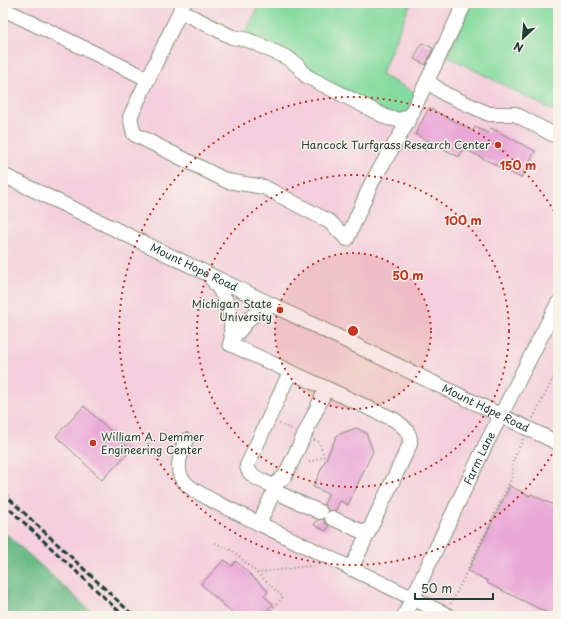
<svg xmlns="http://www.w3.org/2000/svg" width="561" height="619" viewBox="0 0 561 619" font-family="'Playpen Sans',sans-serif">
<style>
.built{fill:#f4cfdd}
.green{fill:#84db9f;stroke:#528c6a}
.forest{fill:#6bbb86;stroke:#457c5d}
.building{fill:#eaa8d7}
.lines{fill:none;stroke-linecap:round;stroke-linejoin:round}
.minor-casing{stroke:#838e77;stroke-width:16}
.path{stroke:#838e77;stroke-width:2;stroke-dasharray:1 3;stroke-linecap:butt}
.minor{stroke:#fff;stroke-width:14}
.rail{stroke:#1f3d34;stroke-width:3;stroke-dasharray:6 3;stroke-linecap:butt}
.ring{fill:none;stroke:#c8321e;stroke-width:2;stroke-dasharray:2 4}
.poi-dot{fill:#c8321e;stroke:#f7f3e8;stroke-width:1.5}
.labels{text-anchor:middle;stroke-width:3;stroke-linejoin:round;paint-order:stroke}
.poi-label{font-size:11px;fill:#1f3d34;stroke:#f7f3e8;text-anchor:end}
.street-label{font-size:11px;fill:#1f3d34;stroke:#f7f3e8}
.centre{fill:#c8321e;stroke:#f7f3e8;stroke-width:2}
.ring-label{font-size:12px;text-anchor:middle;font-weight:bold;fill:#c8321e;stroke:#f7f3e8;stroke-width:3;stroke-linejoin:round;paint-order:stroke}
</style>
<rect width="100%" height="100%" fill="#f7f3e8"/>
<filter id="ink" filterUnits="userSpaceOnUse"><feTurbulence type="fractalNoise" baseFrequency=".025" numOctaves="2"/><feDisplacementMap in="SourceGraphic" scale="8" xChannelSelector="R" yChannelSelector="G"/><feConvolveMatrix kernelMatrix="1 2 1 2 8 2 1 2 1" color-interpolation-filters="sRGB"/></filter>
<filter id="wash" filterUnits="userSpaceOnUse"><feTurbulence type="fractalNoise" baseFrequency=".012" numOctaves="4" result="noise"/><feDisplacementMap in="SourceGraphic" scale="16" xChannelSelector="R" yChannelSelector="G"/><feGaussianBlur stdDeviation="0.9" result="paint"/><feColorMatrix in="noise" values="0 0 0 0 0 0 0 0 0 0 0 0 0 0 0 0 0 1.4 0 .05"/><feComposite in="paint" operator="in"/></filter>
<g filter="url(#wash)">
<rect width="100%" height="100%" fill="#e7dfba"/>
<!-- built -->
<path class="built" d="M3,3H558V616H3Z"/>
<!-- green -->
<path class="green" d="M260,3H415L409,7L381,75L416,93L407,114L397,117L309,74L245,33Z
M472,3H558V113L447,56Z"/>
<!-- forest -->
<path class="forest" d="M3,531L96,616H3Z"/>
<g id="blocks">
<!-- building -->
<path class="building" d="M422,43L433,48L426,65L414,59Z
M429,108L473,131L475,127L488,133L491,128L535,151L521,178L463,148L459,157L415,134Z
M84,406L131,450L102,480L56,436Z
M356,428L366,433L373,451L348,505L340,501L336,510L328,511L324,504L329,494L313,487L337,435Z
M510,486L530,496L531,494L558,507V608L554,616L487,583L488,581L468,571Z
M324,519L325,523L329,526L326,531L314,525L317,520Z
M224,560L232,566L236,561L268,591L264,596L273,604L262,616H236L201,584Z"/>
</g>
</g>
<g filter="url(#ink)">
<use href="#blocks" fill-opacity="0" stroke="#838e77" stroke-width="1"/>
<g class="lines">
<!-- minor casing -->
<g class="minor-casing">
<g id="minor">
<path d="M3,9L148,79L184,3"/>
<path d="M180,11L232,37L248,40L288,58L298,66L306,76L388,118L400,120L411,115"/>
<path d="M148,79L130,117L134,134L227,181L264,187L330,222L347,239L372,182L406,125L427,81L445,94L489,114H515L558,137"/>
<path d="M427,81L465,3"/>
<path id="s1" d="M3,175L558,443"/>
<path d="M211,278C221,290 229,303 231,318C232,325 230,331 232,338C240,332 243,325 250,318C256,312 264,309 273,305"/>
<path d="M232,338L230,344L395,420C404,427 411,432 410,444L351,569"/>
<path d="M186,440C168,480 185,485 217,503L449,616"/>
<path d="M273,486L285,476L326,389"/>
<path d="M274,491L320,512"/>
<path d="M332,518L367,534"/>
<path d="M259,524L274,491L273,486C264,481 248,477 247,466L290,372"/>
<path id="s2" d="M404,616L485,446L558,303"/>
</g>
</g>
<!-- path -->
<path class="path" d="M533,418L558,369
M279,424L294,430
M309,462L324,457L319,442L314,440
M215,543L233,551L257,573L314,565
M257,573L283,597L266,616
M451,604L512,478L513,461L523,439"/>
<!-- minor -->
<use href="#minor" class="minor"/>
<!-- rail -->
<path class="rail" d="M3,493L134,616
M3,503L124,616"/>
</g>
</g>
<!-- distance rings -->
<circle cx="353" cy="331" r="78" fill="#c8321e" fill-opacity=".12"/>
<g class="ring">
<circle cx="353" cy="331" r="78"/>
<circle cx="353" cy="331" r="156"/>
<path d="M558 444A234 234 0 1 1 558 218"/>
</g>
<!-- markers -->
<g class="poi-dot">
<circle cx="498" cy="145" r="4"/>
<circle cx="280" cy="310" r="4"/>
<circle cx="93" cy="443" r="4"/>
</g>
<g class="labels">
<!-- poi labels -->
<g class="poi-label">
<text x="490" y="149">Hancock Turfgrass Research Center</text>
<text x="272" y="308">Michigan State<tspan x="272" dy="13">University</tspan></text>
<text x="101" y="441" text-anchor="start">William A. Demmer<tspan x="101" dy="13">Engineering Center</tspan></text>
</g>
<!-- street labels -->
<g class="street-label">
<text dy="4" stroke="none"><textPath href="#s1" startOffset="212">Mount Hope Road</textPath></text>
<text dy="4" stroke="none"><textPath href="#s1" startOffset="536">Mount Hope Road</textPath></text>
<text dy="4" stroke="none"><textPath href="#s2" startOffset="175">Farm Lane</textPath></text>
</g>
</g>
<circle cx="353" cy="331" r="6" class="centre"/>
<g class="ring-label">
<text x="518" y="170">150 m</text>
<text x="463" y="225">100 m</text>
<text x="408" y="280">50 m</text>
</g>
<!-- margin -->
<rect width="561" height="619" fill="none" stroke="#f7f3e8" stroke-width="16"/>
<!-- north arrow -->
<g transform="translate(523 38) rotate(206)" stroke="#f7f3e8" stroke-width="3" paint-order="stroke">
<path d="M0-3L7 15L0 10L-7 15Z" fill="#1f3d34"/>
<text y="-6" font-size="11" font-weight="bold" text-anchor="middle" fill="#1f3d34">N</text>
</g>
<!-- scale -->
<path d="M415 593v6h78v-6" fill="none" stroke="#1f3d34" stroke-width="2"/>
<text x="421" y="593" font-size="12" fill="#1f3d34" stroke="#f7f3e8" stroke-width="3" paint-order="stroke">50 m</text>
</svg>
